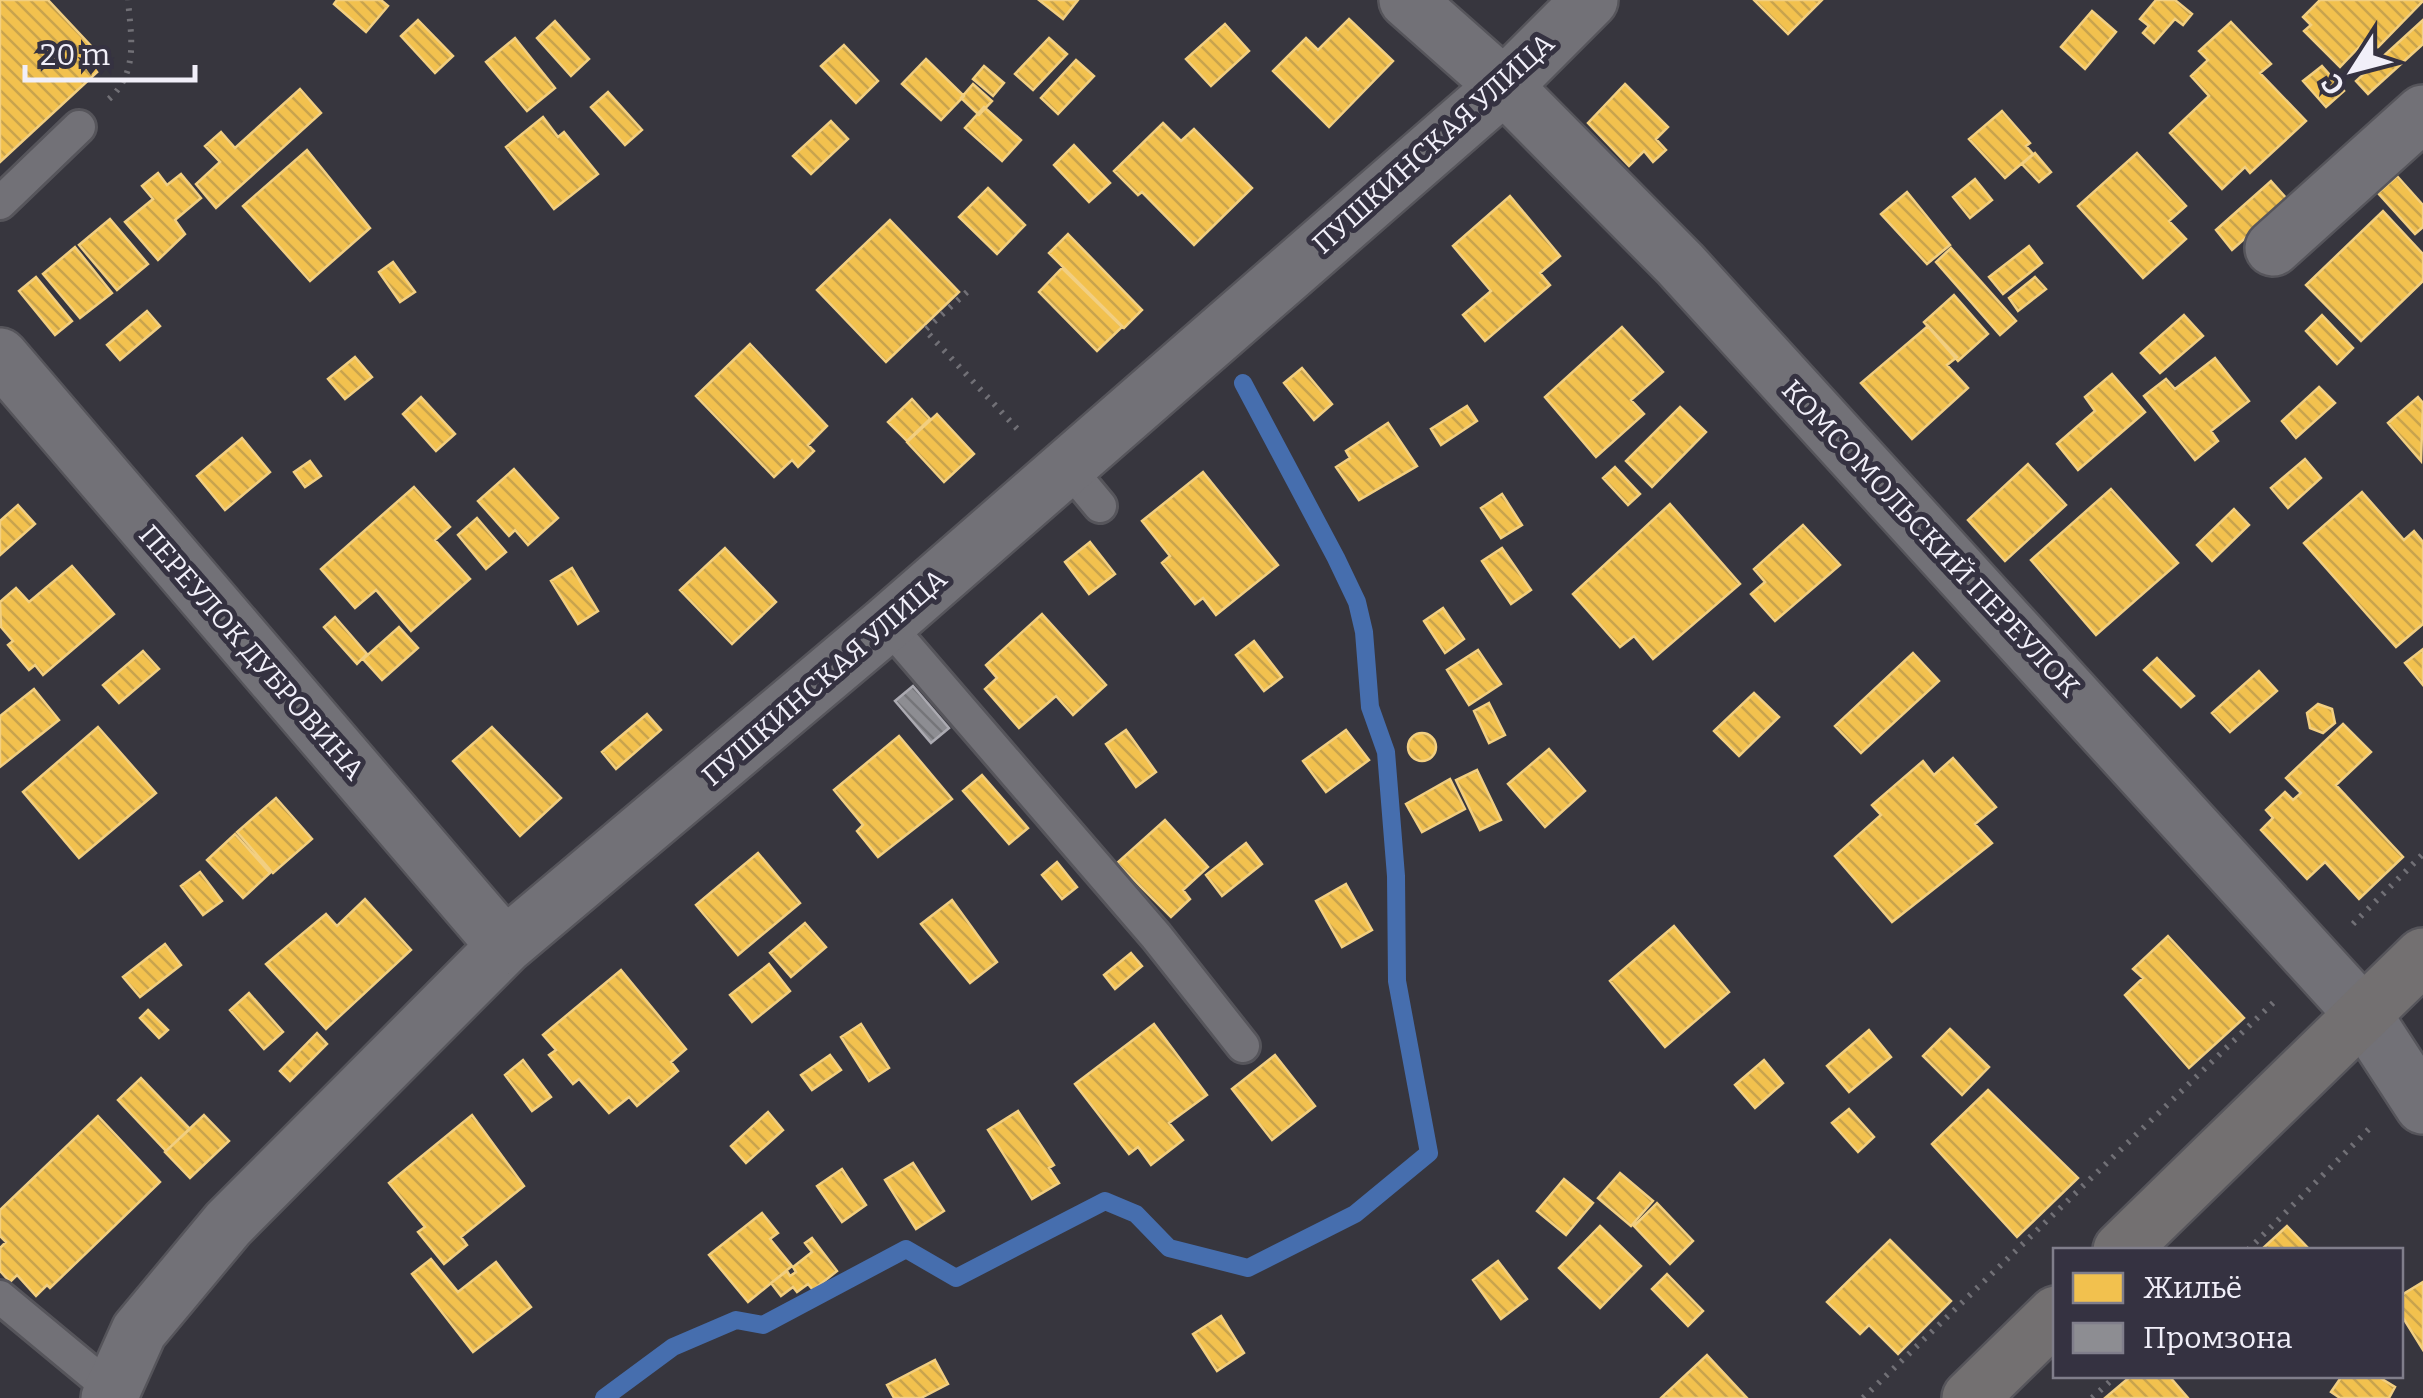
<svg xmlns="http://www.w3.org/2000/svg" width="2423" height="1398" viewBox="0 0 2423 1398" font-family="Bitter,serif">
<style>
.homes{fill:url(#homes-back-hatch);stroke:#f2cf81;stroke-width:2.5}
.industry{fill:url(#industry-back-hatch);stroke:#abaab1;stroke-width:2.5}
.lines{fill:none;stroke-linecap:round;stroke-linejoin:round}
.stream{stroke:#466eae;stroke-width:18}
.service-casing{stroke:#56555b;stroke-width:38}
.minor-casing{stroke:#56555b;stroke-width:60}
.primary-casing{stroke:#56555b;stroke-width:60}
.path{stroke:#717076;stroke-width:6;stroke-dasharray:2.5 8;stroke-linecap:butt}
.service{stroke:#727177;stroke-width:32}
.minor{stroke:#727177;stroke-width:55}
.primary{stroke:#737071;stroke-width:55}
.labels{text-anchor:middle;stroke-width:10;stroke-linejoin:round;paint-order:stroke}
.street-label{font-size:28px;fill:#f1eff9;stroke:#353241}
</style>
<defs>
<pattern id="homes-back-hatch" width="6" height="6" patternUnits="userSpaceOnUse" patternTransform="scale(2.5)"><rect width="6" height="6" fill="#f2c14e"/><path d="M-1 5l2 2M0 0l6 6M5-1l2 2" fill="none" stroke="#c8a34d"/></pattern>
<pattern id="industry-back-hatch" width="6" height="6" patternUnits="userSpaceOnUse" patternTransform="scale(2.5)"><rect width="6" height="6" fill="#8d8d92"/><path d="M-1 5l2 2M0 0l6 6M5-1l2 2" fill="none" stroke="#757579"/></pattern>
</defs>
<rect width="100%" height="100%" fill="#37363e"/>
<!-- homes -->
<path class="homes" d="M0,0H48L107,63L0,162Z
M337,0H381L388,6L366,32L334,4Z
M1039,0H1078L1063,19Z
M1754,0H1822L1788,34Z
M2156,0H2175L2192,14L2183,25L2175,19L2154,43L2143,33L2149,26L2140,19Z
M2320,0H2423V1L2378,47L2370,49L2363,43L2340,67L2304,31L2311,25L2303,17Z
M2092,11L2116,32L2085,69L2061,47Z
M1349,19L1393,61L1329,127L1273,71L1306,38L1318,50Z
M418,20L453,56L435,73L401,36Z
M2423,20V44L2368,94L2356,81Z
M555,21L589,59L571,76L537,38Z
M2231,22L2271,64L2260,73L2306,121L2250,173L2245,167L2222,189L2170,133L2209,96L2191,76L2208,60L2199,51Z
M1225,24L1249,51L1211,86L1186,59Z
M515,38L555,88L527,111L486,62Z
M1049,38L1067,54L1033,90L1015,74Z
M844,45L878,81L856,103L821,66Z
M926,59L964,96L941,120L902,84Z
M1076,60L1094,76L1058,114L1041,98Z
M984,66L1004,83L993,96L973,79Z
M2322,66L2344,91L2326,107L2303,81Z
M973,84L992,101L979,115L961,98Z
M1625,84L1668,127L1656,139L1666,150L1653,162L1644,151L1629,166L1588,123Z
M300,89L321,113L216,208L196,184L220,162L205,146L221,132L235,148Z
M608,92L642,130L625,145L591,107Z
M984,107L1021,140L1002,161L965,128Z
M2002,111L2030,143L2026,146L2033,154L2005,178L1969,139Z
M543,117L558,137L564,132L598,174L554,209L506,147Z
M831,121L848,139L811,174L793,156Z
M1163,123L1181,141L1194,129L1252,188L1194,245L1142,192L1138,195L1114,171Z
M1074,145L1110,183L1089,202L1054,165Z
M307,150L370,228L310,281L243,206Z
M2035,153L2051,172L2039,182L2022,164Z
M2137,153L2186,206L2169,221L2186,239L2143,278L2078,206Z
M158,173L167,185L181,174L201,198L175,220L185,234L158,260L125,222L153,199L142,186Z
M2397,176L2423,205V227L2415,234L2378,193Z
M1975,179L1992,200L1970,218L1953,197Z
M2271,181L2288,200L2232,250L2216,230Z
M988,188L1025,225L997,254L959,217Z
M1907,192L1950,245L1927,264L1881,214Z
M1510,196L1560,256L1540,273L1550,285L1485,341L1463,315L1491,291L1453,246Z
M2383,211L2423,254V281L2361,341L2306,285Z
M110,219L148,264L117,290L79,245Z
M890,220L959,292L886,362L817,290Z
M1068,234L1142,310L1124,328L1049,253Z
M2029,246L2042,263L2003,294L1989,277Z
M75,247L112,293L80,318L43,274Z
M1951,248L2016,321L2000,335L1936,262Z
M393,262L415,292L400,302L379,272Z
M1062,268L1122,327L1097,351L1039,292Z
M36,277L72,321L55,335L19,291Z
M2035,277L2046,289L2018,311L2009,298Z
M1954,295L1988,334L1958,361L1924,322Z
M147,311L160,326L120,360L107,345Z
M2184,315L2203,336L2160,373L2141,353Z
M2322,315L2353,348L2337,364L2306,331Z
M1928,326L1957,357L1947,365L1968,388L1912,439L1861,383Z
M1622,327L1663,372L1631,400L1644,414L1596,457L1545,397Z
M750,344L827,426L808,445L814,451L798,467L792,460L774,477L696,396Z
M355,357L372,377L345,399L328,379Z
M2215,358L2249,401L2211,431L2218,441L2195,460L2144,396L2166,379L2175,389Z
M1302,368L1332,404L1314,420L1284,383Z
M2112,374L2145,412L2078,470L2057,444L2095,411L2085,397Z
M2319,387L2335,403L2296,438L2282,421Z
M421,397L455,434L436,451L403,414Z
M2418,397L2423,403L2421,461L2388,423Z
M912,399L930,419L907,441L888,422Z
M1467,406L1477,421L1441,445L1431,429Z
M1680,407L1706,432L1652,487L1626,461Z
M937,414L974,454L944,482L907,442Z
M1388,423L1417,466L1359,500L1336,467L1350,458L1346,451Z
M242,438L270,472L225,510L197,476Z
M2305,459L2321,478L2288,508L2271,488Z
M310,461L321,476L305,487L294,472Z
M2028,464L2066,505L2005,561L1968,520Z
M1615,467L1640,494L1628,505L1603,478Z
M514,469L558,518L528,545L515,530L509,536L478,501Z
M1203,472L1278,565L1216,615L1203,598L1195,604L1162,563L1170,556L1142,521Z
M414,487L450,527L435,540L470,579L411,631L376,590L355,608L321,569Z
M2111,489L2178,563L2096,635L2031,560Z
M2362,492L2404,540L2414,531L2423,542V624L2396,647L2304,543Z
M1502,494L1522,525L1501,538L1481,508Z
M1670,504L1740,584L1653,659L1634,636L1620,647L1573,594Z
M18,505L35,524L0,555V521Z
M2234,509L2249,525L2212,561L2197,545Z
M477,518L506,552L486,569L458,535Z
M1803,525L1840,565L1775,621L1751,594L1765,582L1754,569Z
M1090,542L1115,574L1089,594L1065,562Z
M725,548L776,602L732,644L680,590Z
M1502,548L1531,590L1511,604L1482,561Z
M72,566L114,614L43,675L35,665L29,670L8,645L13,641L1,627L0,602L16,588L29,602Z
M572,568L598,611L578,624L551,581Z
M1443,608L1464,639L1445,653L1424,621Z
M1042,614L1106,685L1073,715L1056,696L1019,728L985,689L997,678L986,665Z
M335,617L367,654L357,664L324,627Z
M399,627L418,648L382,680L363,659Z
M1254,641L1282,677L1264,691L1236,655Z
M2423,649V685L2405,663Z
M1478,650L1501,684L1469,705L1447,670Z
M143,651L159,669L119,703L103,685Z
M1913,653L1939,681L1861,753L1835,726Z
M2157,658L2194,696L2181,707L2144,670Z
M2259,671L2277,691L2230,732L2212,713Z
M34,689L59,720L0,767V716Z
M1754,693L1779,717L1739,756L1714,731Z
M1489,703L1505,735L1489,743L1474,711Z
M2318,704L2332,709L2335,723L2323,733L2310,728L2307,713Z
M647,714L661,730L616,769L602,752Z
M2343,724L2371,752L2336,785L2403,857L2359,899L2325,862L2307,879L2261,830L2273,818L2266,810L2285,792L2293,800L2301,793L2286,778Z
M98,727L156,793L79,858L23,792Z
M492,727L561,798L520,836L453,761Z
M1126,730L1156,772L1136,787L1106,744Z
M1346,730L1369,760L1326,792L1303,761Z
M1408 747a14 14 0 1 1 28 0a14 14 0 1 1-28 0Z
M899,736L952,799L878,857L857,831L863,825L834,790Z
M1549,749L1585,791L1545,827L1508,784Z
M1953,758L1996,807L1975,824L1992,843L1892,922L1835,856L1881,815L1872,805L1923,761L1934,775Z
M1477,770L1501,820L1480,830L1456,780Z
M982,775L1028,828L1009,844L963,791Z
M1450,779L1465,809L1422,832L1406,804Z
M276,798L312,839L273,873L237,832Z
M1165,820L1208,867L1183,890L1190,899L1171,917L1117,863Z
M235,834L270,873L243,898L207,860Z
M1246,843L1262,864L1222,896L1206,875Z
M758,853L800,903L738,955L696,905Z
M1057,862L1077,887L1062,899L1042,875Z
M200,872L222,901L203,915L181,886Z
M1346,884L1372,930L1342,947L1316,901Z
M365,899L411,950L326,1029L266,964L326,914L337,926Z
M952,900L997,962L970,983L921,924Z
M805,923L826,947L791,977L770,953Z
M1674,926L1729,992L1665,1047L1610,981Z
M2168,936L2244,1018L2189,1068L2125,995L2143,978L2133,969Z
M165,944L181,965L140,997L123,977Z
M1131,953L1142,966L1115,989L1104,975Z
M769,964L790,991L752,1022L730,995Z
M621,970L686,1049L671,1062L678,1071L637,1106L629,1097L609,1113L579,1079L573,1084L549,1055L556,1050L543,1035Z
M249,993L283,1032L264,1049L230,1010Z
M148,1010L168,1030L159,1038L140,1018Z
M861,1024L889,1068L869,1081L841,1037Z
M1154,1024L1207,1095L1169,1123L1183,1140L1151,1165L1138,1147L1129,1154L1075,1084Z
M1950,1029L1989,1067L1962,1095L1923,1056Z
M1869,1030L1891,1057L1849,1092L1827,1066Z
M317,1033L327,1044L290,1081L280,1071Z
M830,1055L841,1070L812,1090L801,1075Z
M1275,1055L1315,1106L1272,1140L1232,1089Z
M523,1060L551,1097L532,1111L505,1075Z
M1764,1060L1783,1083L1755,1108L1735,1085Z
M141,1078L190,1129L166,1151L118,1100Z
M1988,1090L2078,1178L2017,1237L1932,1144Z
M1849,1109L1874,1137L1858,1152L1832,1123Z
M1018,1111L1054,1165L1049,1168L1059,1183L1032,1199L988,1130Z
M768,1112L783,1130L746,1163L731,1146Z
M204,1115L229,1141L190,1178L165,1152Z
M472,1115L524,1186L461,1237L467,1245L444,1264L418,1232L425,1227L389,1183Z
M98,1116L160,1182L50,1288L47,1285L36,1296L17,1275L10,1282L0,1271V1248L6,1242L0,1236V1210Z
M913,1163L944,1211L916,1229L885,1180Z
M842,1169L866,1205L842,1222L817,1186Z
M1620,1173L1653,1201L1631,1226L1598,1198Z
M1564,1179L1593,1203L1566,1235L1537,1211Z
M1657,1203L1693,1241L1670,1264L1634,1226Z
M762,1213L778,1233L770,1239L792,1266L748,1302L709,1255Z
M1600,1226L1641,1266L1600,1308L1559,1268Z
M2287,1226L2310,1250H2261Z
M812,1238L837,1271L813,1290L808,1284L797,1292L793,1287L781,1296L771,1283L787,1271L790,1276L796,1272L793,1267L812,1252L805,1243Z
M1890,1240L1951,1301L1898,1354L1869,1325L1860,1334L1827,1302Z
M431,1259L458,1292L496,1262L531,1307L473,1352L412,1274Z
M1498,1261L1527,1299L1501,1319L1473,1280Z
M1667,1274L1703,1311L1688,1326L1652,1289Z
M2423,1282V1350L2400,1313V1296Z
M1221,1316L1244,1353L1217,1371L1193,1334Z
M1707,1355L1747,1398H1661Z
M935,1360L948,1384L921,1398H894L887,1385Z
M2131,1376H2169L2188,1398H2105Z
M2342,1376H2377L2395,1387L2389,1398H2340L2331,1392Z"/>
<!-- industry -->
<path class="industry" d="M913,686L949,728L931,743L895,701Z"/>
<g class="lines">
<!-- stream -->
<path class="stream" d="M604,1398L673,1347L736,1320L763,1325L906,1249L956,1278L1105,1201L1136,1214L1169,1248L1248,1268L1355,1214L1429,1153L1397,981L1396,876L1386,752L1370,707L1364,632L1357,602L1336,558L1243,383"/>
<!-- service casing -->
<g class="service-casing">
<path id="service" d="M0,203L79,127
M1065,464L1100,506
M887,624L1156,936L1243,1046
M0,1297L112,1390"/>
</g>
<!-- minor casing -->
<g class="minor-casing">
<path id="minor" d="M1407,0L1504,86L1680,264L2363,1014L2423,1106
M2273,248L2423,113
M0,356L505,946
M109,1398L139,1331L228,1224L505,946L887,624L1504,86L1590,0"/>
</g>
<!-- primary casing -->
<g class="primary-casing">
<path id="primary" d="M2121,1250L2423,956
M1970,1398L2056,1314"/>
</g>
<!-- path -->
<path class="path" d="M109,99C139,72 131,36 128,0
M967,292L925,330L1022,434
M2353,924L2423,854
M2248,1250L2372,1126
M1863,1398L2276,1000
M2092,1398L2116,1376"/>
<!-- service -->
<use href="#service" class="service"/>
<!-- minor -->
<use href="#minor" class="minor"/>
<!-- primary -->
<use href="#primary" class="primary"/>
</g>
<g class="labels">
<!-- street labels -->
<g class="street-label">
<text transform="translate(1433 143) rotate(-42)" y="10">ПУШКИНСКАЯ УЛИЦА</text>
<text transform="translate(1931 538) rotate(47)" y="10">КОМСОМОЛЬСКИЙ ПЕРЕУЛОК</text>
<text transform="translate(252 652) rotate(49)" y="10">ПЕРЕУЛОК ДУБРОВИНА</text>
<text transform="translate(824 677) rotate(-41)" y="10">ПУШКИНСКАЯ УЛИЦА</text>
</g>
</g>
<!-- legend -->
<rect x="2053" y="1248" width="350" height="130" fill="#353241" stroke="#807e8b" stroke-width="2.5"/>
<rect x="2073" y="1273" width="50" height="30" fill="#f2c14e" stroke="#807e8b" stroke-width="2.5"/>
<text x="2143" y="1298" font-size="30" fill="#f1eff9">Жильё</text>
<rect x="2073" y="1323" width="50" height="30" fill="#8d8d92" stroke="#807e8b" stroke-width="2.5"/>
<text x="2143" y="1348" font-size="30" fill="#f1eff9">Промзона</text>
<!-- north arrow -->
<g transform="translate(2353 70) rotate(234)" stroke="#353241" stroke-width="8" paint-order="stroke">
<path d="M0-8L18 38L0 25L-18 38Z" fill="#f1eff9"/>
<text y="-15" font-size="28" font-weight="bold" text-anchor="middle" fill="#f1eff9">С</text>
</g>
<!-- scale -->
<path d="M25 65v15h170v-15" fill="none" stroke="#f1eff9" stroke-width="5"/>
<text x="40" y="65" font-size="30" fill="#f1eff9" stroke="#353241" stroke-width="8" paint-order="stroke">20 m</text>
</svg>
